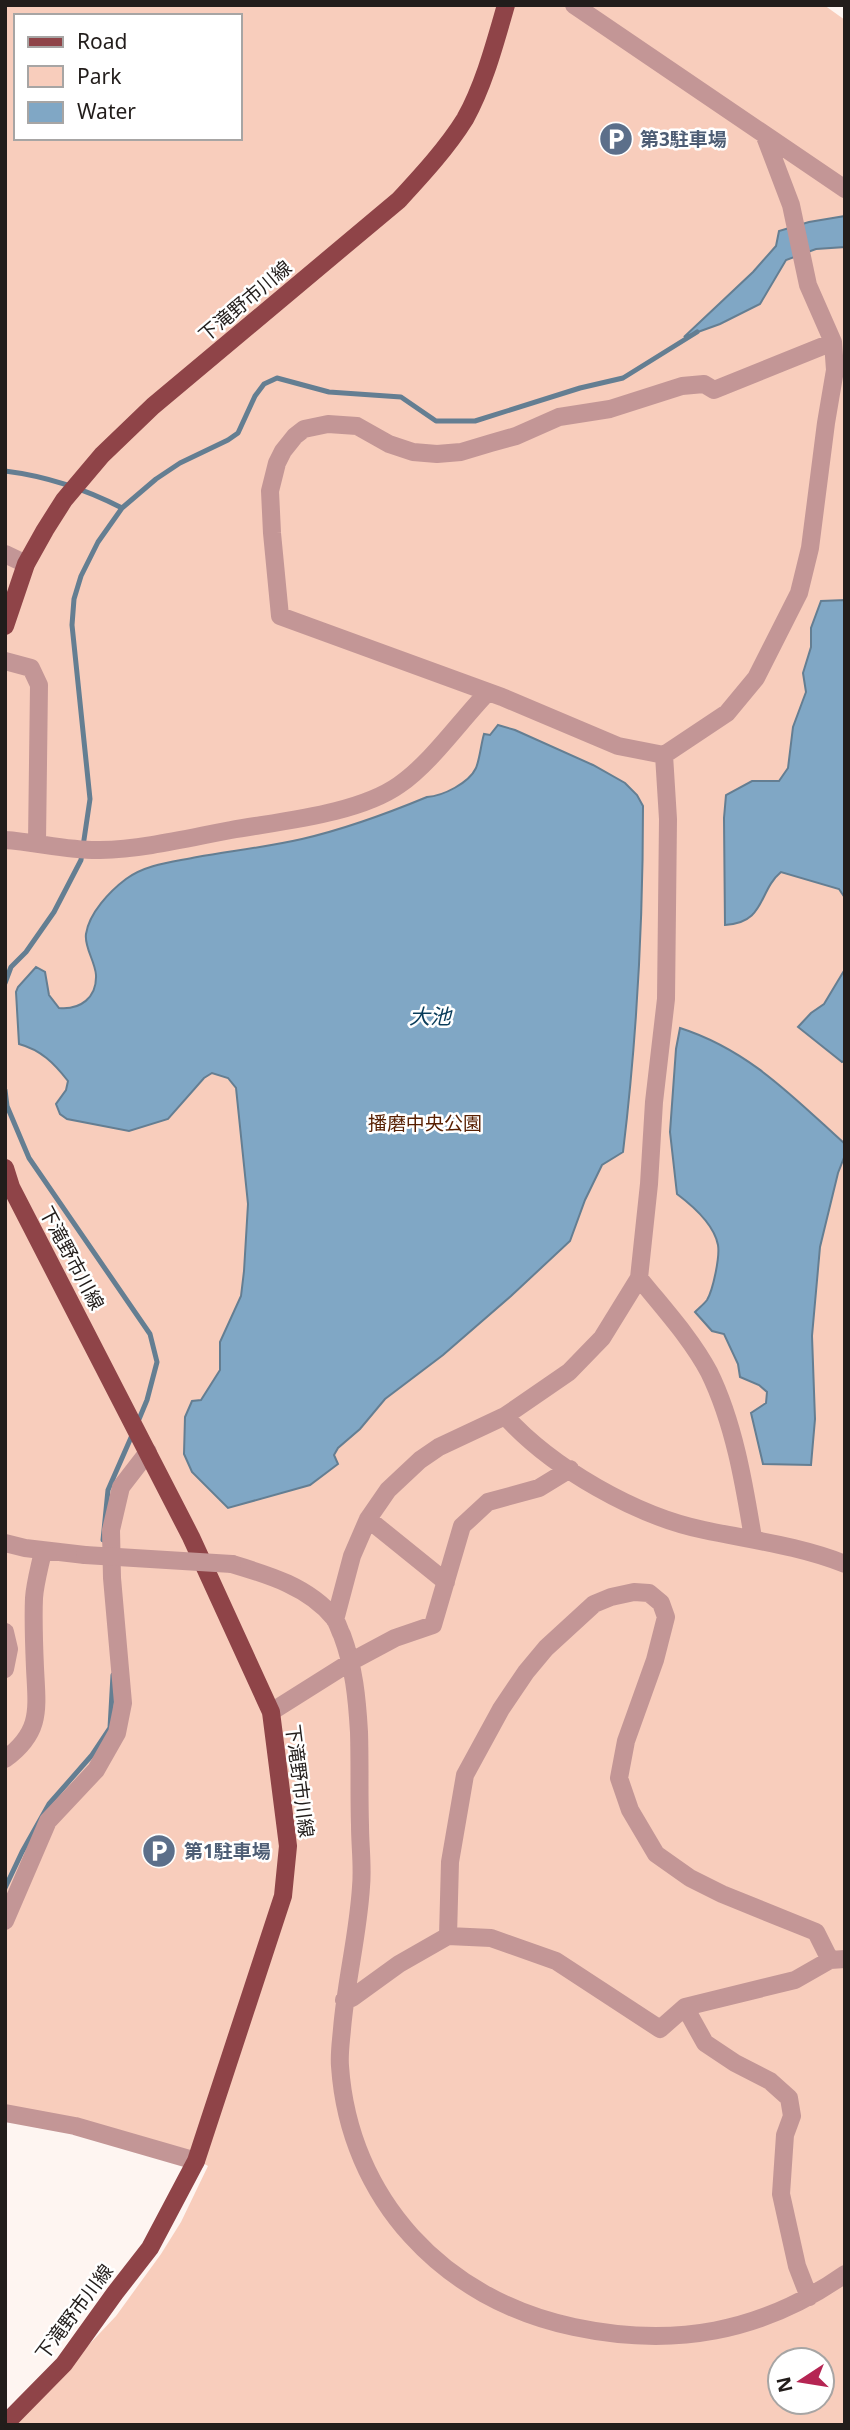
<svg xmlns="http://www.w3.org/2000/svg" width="850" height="2430" viewBox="0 0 850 2430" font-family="'Noto Sans','Noto Sans JP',sans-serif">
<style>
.green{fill:#f8cdbc;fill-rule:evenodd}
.water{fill:#80a7c5;stroke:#647e92;stroke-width:2}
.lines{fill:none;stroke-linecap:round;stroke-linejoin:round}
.stream{stroke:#647e92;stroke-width:5}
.minor{stroke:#c39696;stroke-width:18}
.major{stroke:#8f4448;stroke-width:18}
.minor-bridge{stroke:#c39696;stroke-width:18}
.labels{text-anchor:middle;stroke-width:5;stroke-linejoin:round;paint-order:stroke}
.service-label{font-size:19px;font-weight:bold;fill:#4e5e75;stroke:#fff;text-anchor:start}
.street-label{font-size:19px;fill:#221d1b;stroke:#fff}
.park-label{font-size:19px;fill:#582003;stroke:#fff}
.water-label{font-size:21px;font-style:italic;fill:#0a3d5b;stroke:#fff}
</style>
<rect width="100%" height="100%" fill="#fef5f1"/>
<!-- green -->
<path class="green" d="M5,5H824L845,20V2425H13L116,2316L161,2254L181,2222L208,2166L191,2156L5,2108ZM16,16H240V138H16ZM780,2360H822V2402H780Z"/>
<!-- water -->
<path class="water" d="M845,216V247L816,249L786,260L760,304L720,324L684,337L753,272L776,246L779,231L809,222Z
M845,600V898L839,889L781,872C758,891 766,923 725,925L724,818L726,795L752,781H779L788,768L793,727L806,692L803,673L811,647V628L821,601Z
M498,725L515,730L593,765L625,783L637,795L643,806C643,922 637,1037 623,1152L602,1165L585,1200L570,1241L511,1296L443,1355L385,1399L360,1429L338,1448L334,1455L338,1464L310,1485L228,1508L192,1472L184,1454L185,1417L192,1401L201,1400L220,1370V1342L241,1296L244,1271L248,1204L236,1088L228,1078L212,1073L204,1078L168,1119L129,1131L67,1119L60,1114L56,1104L66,1090L68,1081C54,1063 41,1050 19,1044L16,992L18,987L36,967L45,972L49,995L59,1008C80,1010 97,998 96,975C95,961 84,947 86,934C89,913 110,891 126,879C146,864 173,862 197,857C231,851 267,847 302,839C345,829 386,814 427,797C443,796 469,783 476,768C480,758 481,744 484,734L490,735Z
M845,969V1060L842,1062L798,1027L811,1013L824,1004Z
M680,1028C749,1050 793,1097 845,1144V1155L838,1173L820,1247L812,1336L815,1419L811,1465L763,1464L751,1413L766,1403L767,1392L759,1385L740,1377L738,1364L724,1334L712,1331L695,1312C699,1308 704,1304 707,1300C713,1290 720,1257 718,1245C714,1224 693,1206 677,1194L670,1132L676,1049Z"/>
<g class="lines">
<!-- stream -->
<path class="stream" d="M5,471C45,476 87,490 122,508
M5,983L11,967L26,952L54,912L81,860L90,799L72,625L74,599L81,576L98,542L122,508L156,479L180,463L228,440L238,433L255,396L264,384L277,378L329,392L401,397L436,421H475L580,388L623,378L697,332
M5,1090L7,1106L29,1158L150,1334L157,1362L147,1400L137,1424
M103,1540L108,1490L133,1433
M5,1888L22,1852L49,1804L92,1755L110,1728L113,1675"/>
<!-- minor -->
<path class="minor" d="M574,5L845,189
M764,134L791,205L808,285L833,342L835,370L826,423L810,548L799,593L756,678L727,713L664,755L618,746L502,697L280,616L272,533L270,491L277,463L283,451L295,436L304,429L328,424L357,426L389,444L413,452L437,454L461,452L491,443L516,436L559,417L610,409L682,386L704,384L714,390L833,342
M5,554L26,564
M5,661L31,668L39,685L37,842
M5,840C36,842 70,851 100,850C144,849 188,838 231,830C281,821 358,814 399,785C431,763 460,721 487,693
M639,1278C663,1308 691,1338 709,1372C734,1423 744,1483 753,1538
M505,1416C552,1468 636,1516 704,1530C751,1540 800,1546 845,1564
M368,1519L446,1582
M5,1543L25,1548L85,1555
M232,1564C269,1575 309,1587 334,1618C338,1623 339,1630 342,1635C354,1667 357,1698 359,1732C360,1763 359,1794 360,1825C360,1846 363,1867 361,1887C358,1935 346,1981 342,2029C341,2041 339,2054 340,2066C349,2199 444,2300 574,2327C673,2348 761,2333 845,2274
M335,1620L352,1556L368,1519L388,1490L420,1460L439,1447L505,1416L569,1372L602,1338L639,1278L649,1184L654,1102L666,999L668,819L664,755
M5,1632L9,1649L5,1669
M271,1712L352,1661L395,1638L433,1625L462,1526L488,1502L539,1488L570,1469
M5,1759C42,1732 37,1709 35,1668C34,1645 33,1621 34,1598C35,1583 40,1566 43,1551
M5,1921L48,1821L96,1770L117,1733L123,1703L112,1578L111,1530L121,1487L148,1452
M448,1936L450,1862L465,1775L501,1709L526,1672L546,1648L594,1604L611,1597L634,1592L649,1593L661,1603L666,1617L655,1660L626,1741L619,1778L630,1810L656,1854L690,1878L722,1894L816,1932L830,1960
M344,2000L352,1998L399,1964L448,1936L491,1938L556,1961L660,2029L685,2007L795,1980L830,1960L845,1959
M685,2007L705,2043L735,2063L770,2081L789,2098L792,2116L785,2135L781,2194L797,2266L809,2297
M5,2113L75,2126L196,2161"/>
<!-- major -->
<path class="major" d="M5,626L26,564L45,530L64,500L102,455L153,406L399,200C422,175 447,148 465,119C484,85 495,43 506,5
M5,1168L11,1187L191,1537L271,1712L288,1846L283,1896L196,2161L150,2248L115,2293L64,2364L5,2424"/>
<!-- minor-bridge -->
<path class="minor-bridge" d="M85,1555L232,1564"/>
</g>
<!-- icons -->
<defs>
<g id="parking-disc" transform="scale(1.75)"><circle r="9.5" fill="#5c6f8a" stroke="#fff"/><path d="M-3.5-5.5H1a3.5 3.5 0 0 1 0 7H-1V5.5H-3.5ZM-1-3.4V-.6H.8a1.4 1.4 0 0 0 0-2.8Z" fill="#fff"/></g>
</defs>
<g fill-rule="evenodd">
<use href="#parking-disc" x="616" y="139"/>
<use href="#parking-disc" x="159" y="1851"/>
</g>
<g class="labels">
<!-- service labels -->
<g class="service-label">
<text x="640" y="146">第3駐車場</text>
<text x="184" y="1858">第1駐車場</text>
</g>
<!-- street labels -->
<g class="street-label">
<text transform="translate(245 301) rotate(-40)" y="7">下滝野市川線</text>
<text transform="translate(72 1258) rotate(62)" y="7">下滝野市川線</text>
<text transform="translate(300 1781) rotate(83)" y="7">下滝野市川線</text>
<text transform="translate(74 2312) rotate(-53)" y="7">下滝野市川線</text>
</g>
<!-- park labels -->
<g class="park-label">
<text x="425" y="1130">播磨中央公園</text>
</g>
<!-- water labels -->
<g class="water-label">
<text x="430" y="1024">大池</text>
</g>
</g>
<!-- border -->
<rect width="850" height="2430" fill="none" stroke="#221d1b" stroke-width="14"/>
<!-- legend -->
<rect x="14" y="14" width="228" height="126" fill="#ffffff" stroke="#a7a5a4" stroke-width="2"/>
<rect x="28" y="37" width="35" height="10" fill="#8f4448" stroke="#a7a5a4" stroke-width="2"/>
<text x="77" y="49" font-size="21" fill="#221d1b">Road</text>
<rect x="28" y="66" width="35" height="21" fill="#f8cdbc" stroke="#a7a5a4" stroke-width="2"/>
<text x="77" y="84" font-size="21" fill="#221d1b">Park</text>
<rect x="28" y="102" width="35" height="21" fill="#80a7c5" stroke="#a7a5a4" stroke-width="2"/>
<text x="77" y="119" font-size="21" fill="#221d1b">Water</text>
<!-- north arrow -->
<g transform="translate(801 2381) rotate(258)"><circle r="33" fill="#ffffff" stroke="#a7a5a4" stroke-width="2"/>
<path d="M0-5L12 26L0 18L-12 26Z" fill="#b52553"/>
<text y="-10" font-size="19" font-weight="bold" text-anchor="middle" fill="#221d1b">N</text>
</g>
</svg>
